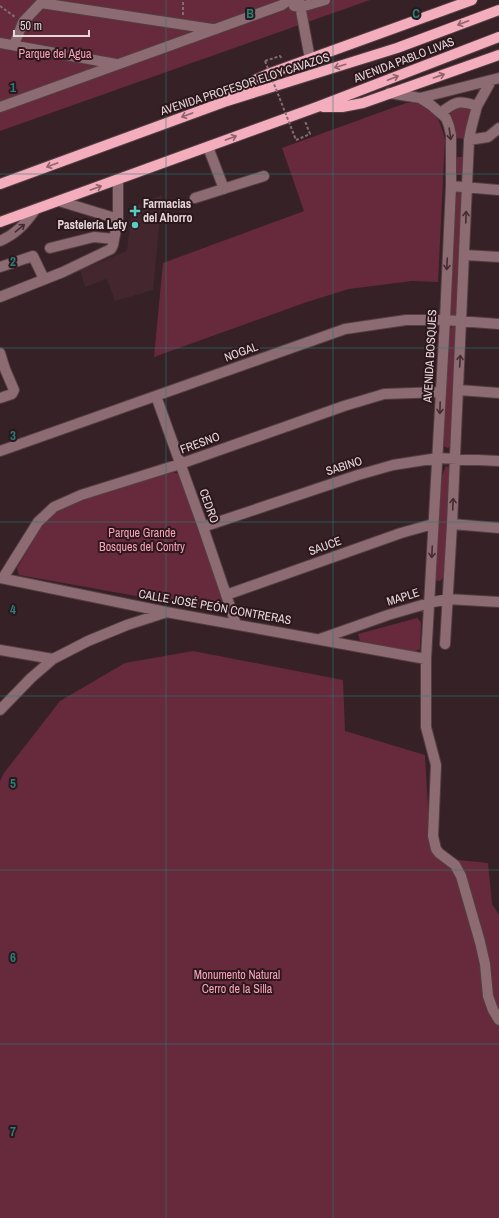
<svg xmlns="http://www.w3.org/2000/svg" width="499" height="1218" viewBox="0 0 499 1218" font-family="'Archivo Narrow',sans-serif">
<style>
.built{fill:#44272e}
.green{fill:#672a3c}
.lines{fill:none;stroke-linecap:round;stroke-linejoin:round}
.minor-casing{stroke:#523e43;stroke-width:12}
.major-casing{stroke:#523e43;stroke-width:12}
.path{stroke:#816e73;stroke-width:2;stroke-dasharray:3 2;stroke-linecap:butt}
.minor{stroke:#8d6b72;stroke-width:10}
.major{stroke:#f4adbc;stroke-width:10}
.path-bridge{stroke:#816e73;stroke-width:2;stroke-dasharray:3 2;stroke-linecap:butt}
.oneway{stroke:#90626c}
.oneway2{stroke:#442c32}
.grid{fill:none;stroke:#248079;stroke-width:1;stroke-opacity:0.55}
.poi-dot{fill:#58cec0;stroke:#2c171c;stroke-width:1.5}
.labels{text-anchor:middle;stroke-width:4;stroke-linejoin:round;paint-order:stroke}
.park-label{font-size:12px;fill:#faa4b8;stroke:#2c171c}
.street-label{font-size:12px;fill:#e6d7da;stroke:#2c171c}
.poi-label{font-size:12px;font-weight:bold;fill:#e6d7da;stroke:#2c171c;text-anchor:start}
.grid-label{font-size:13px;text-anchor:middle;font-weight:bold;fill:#248079;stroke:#2c171c;stroke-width:4;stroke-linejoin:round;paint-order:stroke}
</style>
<rect width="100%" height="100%" fill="#362126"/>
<!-- built -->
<path class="built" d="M162,195L153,290L115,301L107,279L85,287L80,270L127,251L132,207Z"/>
<!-- green -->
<path class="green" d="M0,0H370L0,131Z
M406,103C411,103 418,103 422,105C437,110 441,125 445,139L438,282L412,281L349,289L307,302L154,357L163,263L304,211L282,148Z
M454,106L469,107L470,110L466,127V139L456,138L455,126L449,109Z
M457,157H464V175H456Z
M459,191H462L458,312L456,316L452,317L449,311L456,195Z
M453,326L457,327L452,445L448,448L443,446L449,330Z
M446,466L449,468V475L444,577L440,581L436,580L435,577L442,476Z
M169,471L179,474L225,608L220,611L19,575L17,568L41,525L58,510L77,502Z
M417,618L421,622L420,649C407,657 375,645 360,641L358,634Z
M193,651L343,680L345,731L425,755L430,845L439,858L488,863L492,904L499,915V1218H0V781L4,773L60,701L125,663Z"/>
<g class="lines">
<!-- minor casing -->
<g class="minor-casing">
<path id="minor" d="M299,0L310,59
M294,6L301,7L325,0
M0,43L116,64
M14,45L23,22L41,3L212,29
M389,93L420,98L431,105L446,118L449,126L451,135V186L445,320L426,659V727L436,765L433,836L436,849L439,853L455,865L461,876L480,942L485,964L488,996L493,1010L499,1020
M420,98L499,78
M0,107L282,5L289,0
M441,113C455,101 460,100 477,106
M469,140L488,137L499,128
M208,147L224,189
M451,186L499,190
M195,198L264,176
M59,201L118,219
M0,241C16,234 25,224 35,210
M50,248L94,237L114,239
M465,255L499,257
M0,267L33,256L44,279
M0,297L63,272L111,249L113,245L118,219V180
M0,353L5,369L14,390L12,394L0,398
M459,390L499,393
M156,396L203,527L236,624
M0,451L345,329L406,320H445L499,324
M452,524L499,528
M203,527L358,475L393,465L438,458L499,461
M0,578L166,612L426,659
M3,578L38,522L54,507L81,495L180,464L344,406L384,394L441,392
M226,595L401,533L433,524
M320,639L388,615L429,603L447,599L499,602
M445,644L452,524L469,140L471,129L477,106L491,81
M0,650L53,659
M0,710L31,678L53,659L88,641L127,625L164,613"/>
</g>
<!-- major casing -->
<g class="major-casing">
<path id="major" d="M232,96L257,79L268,74L472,0
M323,107H342L363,103L499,55
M0,184L224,102L397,48L499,10
M0,222L317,107L499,37"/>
</g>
<!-- path -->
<path class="path" d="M0,6L15,17
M183,15V0
M265,61L280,56L282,59
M296,140L310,134L305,121"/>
<!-- minor -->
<use href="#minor" class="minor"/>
<!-- major -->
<use href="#major" class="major"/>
<!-- path-bridge -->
<path class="path-bridge" d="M265,61L296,140"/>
</g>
<!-- one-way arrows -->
<defs><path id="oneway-shaft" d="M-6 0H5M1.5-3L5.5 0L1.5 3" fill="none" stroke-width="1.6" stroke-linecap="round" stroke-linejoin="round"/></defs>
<g class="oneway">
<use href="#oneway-shaft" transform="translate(463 23) rotate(159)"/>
<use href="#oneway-shaft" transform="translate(340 66) rotate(163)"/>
<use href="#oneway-shaft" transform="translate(439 76) rotate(-19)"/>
<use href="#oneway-shaft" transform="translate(393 78) rotate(-21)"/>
<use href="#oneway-shaft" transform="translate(187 115) rotate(160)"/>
<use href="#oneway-shaft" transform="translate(231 138) rotate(-20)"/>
<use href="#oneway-shaft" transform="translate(52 165) rotate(160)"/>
<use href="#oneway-shaft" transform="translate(96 188) rotate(-20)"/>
</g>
<g class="oneway2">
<use href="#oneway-shaft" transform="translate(450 134) rotate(82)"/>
<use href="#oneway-shaft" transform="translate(466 217) rotate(-88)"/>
<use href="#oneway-shaft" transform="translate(20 228) rotate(-40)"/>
<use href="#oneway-shaft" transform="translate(447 264) rotate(93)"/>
<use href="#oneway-shaft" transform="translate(460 361) rotate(-87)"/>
<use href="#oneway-shaft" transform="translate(440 408) rotate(92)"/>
<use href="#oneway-shaft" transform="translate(453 504) rotate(-88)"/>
<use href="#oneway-shaft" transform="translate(432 552) rotate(93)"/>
</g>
<!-- grid -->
<path class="grid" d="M166,0V1218M333,0V1218M0,174H499M0,348H499M0,522H499M0,696H499M0,870H499M0,1044H499"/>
<!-- markers -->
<g class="poi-dot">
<path d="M133 205h4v4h4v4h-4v4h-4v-4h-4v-4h4z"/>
<circle cx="135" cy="225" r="4"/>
</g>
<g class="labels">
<!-- park labels -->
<g class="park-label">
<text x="55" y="58">Parque del Agua</text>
<text x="142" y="537">Parque Grande<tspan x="142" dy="14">Bosques del Contry</tspan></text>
<text x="237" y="979">Monumento Natural<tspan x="237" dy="14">Cerro de la Silla</tspan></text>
</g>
<!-- street labels -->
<g class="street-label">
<text transform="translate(404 60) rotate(-21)" y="4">AVENIDA PABLO LIVAS</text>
<text transform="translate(245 84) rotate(-18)" y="4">AVENIDA PROFESOR ELOY CAVAZOS</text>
<text transform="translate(241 352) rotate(-20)" y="4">NOGAL</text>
<text transform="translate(430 356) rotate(-87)" y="4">AVENIDA BOSQUES</text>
<text transform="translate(200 443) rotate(-20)" y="4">FRESNO</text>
<text transform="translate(344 466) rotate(-18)" y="4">SABINO</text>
<text transform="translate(209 506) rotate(70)" y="4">CEDRO</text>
<text transform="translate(325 546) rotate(-20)" y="4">SAUCE</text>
<text transform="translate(403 597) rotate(-17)" y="4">MAPLE</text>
<text transform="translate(215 607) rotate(10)" y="4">CALLE JOSÉ PEÓN CONTRERAS</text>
</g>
<!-- poi labels -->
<g class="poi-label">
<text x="143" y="208">Farmacias<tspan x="143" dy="14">del Ahorro</tspan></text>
<text x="127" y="229" text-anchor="end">Pastelería Lety</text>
</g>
</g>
<g class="grid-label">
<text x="250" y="18">B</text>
<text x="416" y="18">C</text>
<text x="13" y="92">1</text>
<text x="13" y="266">2</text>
<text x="13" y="440">3</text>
<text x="13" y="614">4</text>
<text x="13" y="788">5</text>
<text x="13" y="962">6</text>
<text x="13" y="1136">7</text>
</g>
<!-- scale -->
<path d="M14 30v6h75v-6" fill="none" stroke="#e6d7da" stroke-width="2"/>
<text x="20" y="30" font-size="12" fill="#e6d7da" stroke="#2c171c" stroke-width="3" paint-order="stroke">50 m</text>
</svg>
